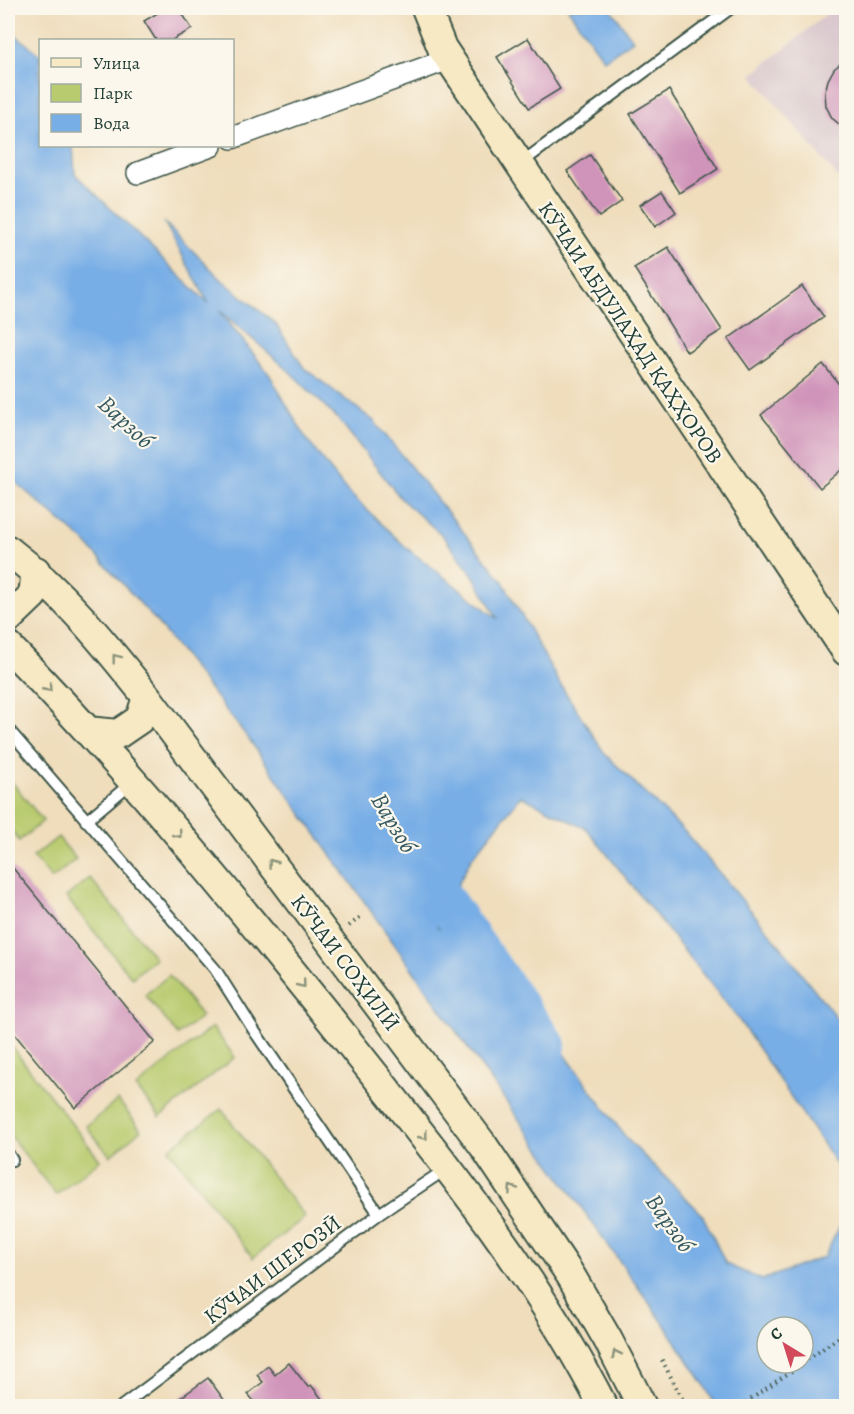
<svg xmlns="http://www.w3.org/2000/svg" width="854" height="1414" viewBox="0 0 854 1414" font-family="Alegreya,serif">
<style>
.industrial{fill:#d2bdc6}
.green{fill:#b9cb6f;stroke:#6c8452;stroke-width:1.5}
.water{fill:#78aee6;stroke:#4c768d;stroke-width:1.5;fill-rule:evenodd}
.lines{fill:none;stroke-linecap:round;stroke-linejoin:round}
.river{stroke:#78aee6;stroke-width:40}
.building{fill:#d094ba}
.service-casing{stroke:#3e5548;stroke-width:14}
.minor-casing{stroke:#3e5548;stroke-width:24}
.secondary-casing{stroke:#3e5548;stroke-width:32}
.path{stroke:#3e5548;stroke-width:4;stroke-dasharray:1.5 4.5;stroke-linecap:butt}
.service{stroke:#fff;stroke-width:10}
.minor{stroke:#fff;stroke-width:21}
.secondary{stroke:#f7e9c3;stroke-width:28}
.oneway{stroke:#8b937c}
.labels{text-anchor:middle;stroke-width:4.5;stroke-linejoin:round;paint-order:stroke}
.street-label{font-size:22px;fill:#1f3d34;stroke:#fbf7ec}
.water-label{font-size:24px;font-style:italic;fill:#355960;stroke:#fbf7ec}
</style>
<rect width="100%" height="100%" fill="#fbf7ec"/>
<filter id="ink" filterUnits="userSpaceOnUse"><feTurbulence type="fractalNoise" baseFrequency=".0167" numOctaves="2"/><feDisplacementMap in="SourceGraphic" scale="12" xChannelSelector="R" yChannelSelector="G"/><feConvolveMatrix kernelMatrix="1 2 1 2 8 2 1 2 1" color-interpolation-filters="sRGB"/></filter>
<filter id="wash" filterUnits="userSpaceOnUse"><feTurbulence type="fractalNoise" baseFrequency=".008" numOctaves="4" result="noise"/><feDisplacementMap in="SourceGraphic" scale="24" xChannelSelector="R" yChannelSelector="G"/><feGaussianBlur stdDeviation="1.35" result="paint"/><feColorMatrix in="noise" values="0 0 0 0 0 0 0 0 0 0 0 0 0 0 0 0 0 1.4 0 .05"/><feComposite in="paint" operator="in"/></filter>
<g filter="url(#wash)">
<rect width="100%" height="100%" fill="#efddbb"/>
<!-- industrial -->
<path class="industrial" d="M834,8H846V187L752,75Z"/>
<!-- green -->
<path class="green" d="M8,777L43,821L19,841L8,826Z
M58,837L76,859L52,879L33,857Z
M90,878L155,958L132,978L66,897Z
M169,975L202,1016L178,1035L145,995Z
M212,1027L235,1057L160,1117L136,1087Z
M12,1047L100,1160L56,1195L8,1133V1051Z
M118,1100L141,1130L110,1156L86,1126Z
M221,1109L305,1217L253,1258L169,1149Z"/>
<!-- water -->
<path class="water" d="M571,8H610L633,40L604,60L568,9Z
M8,29L40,55V146H73L75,174L209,304L164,222L223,281L275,323L304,368L374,421L502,580L560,684L605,754L685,832L779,944L846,1030V1406H716L703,1383L667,1328L248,738L156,621L84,541L8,476ZM219,310L287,369L340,421L402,500L442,535L473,575L498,619L408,549L347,491L307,440L269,374ZM521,796L587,829L737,1017L837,1165L846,1214L824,1257L762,1280L726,1264L702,1214L627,1139L566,1056L478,962L437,926L471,859ZM767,1327H803V1363H767Z"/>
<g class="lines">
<!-- river -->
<path class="river" d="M416,860L546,1046"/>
</g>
<g id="blocks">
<!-- building -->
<path class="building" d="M166,8H179L192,29L172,40H156L144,21Z
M528,38L560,89L529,108L497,57Z
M846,59V130L832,118L826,106L825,92L828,80L834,69Z
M669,90L718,169L680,193L630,114Z
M590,155L622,201L599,217L567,171Z
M662,191L676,212L655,227L640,205Z
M668,247L722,330L687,352L634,268Z
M802,286L824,317L750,370L728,339Z
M823,364L846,393V466L820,488L761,415Z
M8,862L155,1042L75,1108L8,1026Z
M289,1363L308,1387L311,1385L326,1404L322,1406H258L248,1394L263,1382L257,1375L268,1366L275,1375Z
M208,1378L225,1401L218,1406H169Z"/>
</g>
</g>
<g filter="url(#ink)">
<use href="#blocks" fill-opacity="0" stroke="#3e5548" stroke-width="1.5"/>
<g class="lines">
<!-- service casing -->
<g class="service-casing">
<path id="service" d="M521,163L731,8
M8,729L215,969L255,1032L379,1214
M86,821L131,783
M8,1154L12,1160
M122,1406L379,1214L446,1169"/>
</g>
<!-- minor casing -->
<g class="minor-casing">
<path id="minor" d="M232,138L449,59
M138,173L211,146"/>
</g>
<!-- secondary casing -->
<g class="secondary-casing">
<path id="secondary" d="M426,8L442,48L846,651
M8,550C63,592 104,643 147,697L483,1145L571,1276L608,1340L642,1406
M8,619L33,595L36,571
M8,646C129,770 239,905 347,1040C440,1157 535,1273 603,1406
M87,731L118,734L140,719L147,697"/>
</g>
<!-- path -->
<path class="path" d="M349,926L363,915
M662,1360L686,1406
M803,1363L846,1332
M741,1406L803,1363"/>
<!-- service -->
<use href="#service" class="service"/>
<!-- minor -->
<use href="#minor" class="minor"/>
<!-- secondary -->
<use href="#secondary" class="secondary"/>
</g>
<!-- one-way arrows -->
<defs><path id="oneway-chevron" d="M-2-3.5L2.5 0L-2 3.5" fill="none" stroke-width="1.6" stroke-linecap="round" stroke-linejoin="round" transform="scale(1.5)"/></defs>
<g class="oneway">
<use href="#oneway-chevron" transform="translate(116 658) rotate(-128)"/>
<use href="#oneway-chevron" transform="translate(48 688) rotate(48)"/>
<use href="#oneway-chevron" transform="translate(178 834) rotate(50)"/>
<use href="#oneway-chevron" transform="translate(272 863) rotate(-127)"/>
<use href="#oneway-chevron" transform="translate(302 984) rotate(51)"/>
<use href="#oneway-chevron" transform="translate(424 1136) rotate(51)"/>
<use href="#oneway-chevron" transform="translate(512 1189) rotate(-124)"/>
<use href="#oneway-chevron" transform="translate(616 1354) rotate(-117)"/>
</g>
</g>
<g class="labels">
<!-- street labels -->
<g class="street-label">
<text transform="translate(631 332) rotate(56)" y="8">КӮЧАИ АБДУЛАҲАД ҚАҲҲОРОВ</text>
<text transform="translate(346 962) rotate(53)" y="8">КӮЧАИ СОҲИЛӢ</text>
<text transform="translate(272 1269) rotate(-37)" y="8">КӮЧАИ ШЕРОЗӢ</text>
</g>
<!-- water labels -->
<g class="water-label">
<text transform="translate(126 422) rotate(43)" y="8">Варзоб</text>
<text transform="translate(394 823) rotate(59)" y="8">Варзоб</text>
<text transform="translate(670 1223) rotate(55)" y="8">Варзоб</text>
</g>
</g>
<!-- margin -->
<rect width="854" height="1414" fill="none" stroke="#fbf7ec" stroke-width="30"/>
<!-- legend -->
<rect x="39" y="39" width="195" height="108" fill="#fbf7ec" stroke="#a3ada2" stroke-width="1.5"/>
<rect x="51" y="58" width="30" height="9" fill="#f7e9c3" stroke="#a3ada2" stroke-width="1.5"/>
<text x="93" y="69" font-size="18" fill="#1f3d34">Улица</text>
<rect x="51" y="84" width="30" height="18" fill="#b9cb6f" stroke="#a3ada2" stroke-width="1.5"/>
<text x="93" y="99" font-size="18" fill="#1f3d34">Парк</text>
<rect x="51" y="114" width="30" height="18" fill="#78aee6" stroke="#a3ada2" stroke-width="1.5"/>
<text x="93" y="129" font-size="18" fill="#1f3d34">Вода</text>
<!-- north arrow -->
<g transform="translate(785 1345) rotate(322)"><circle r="28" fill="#fbf7ec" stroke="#a3ada2" stroke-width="1.5"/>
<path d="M0-4.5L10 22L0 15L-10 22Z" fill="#d1495b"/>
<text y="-9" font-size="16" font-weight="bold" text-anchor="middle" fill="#1f3d34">С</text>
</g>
</svg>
